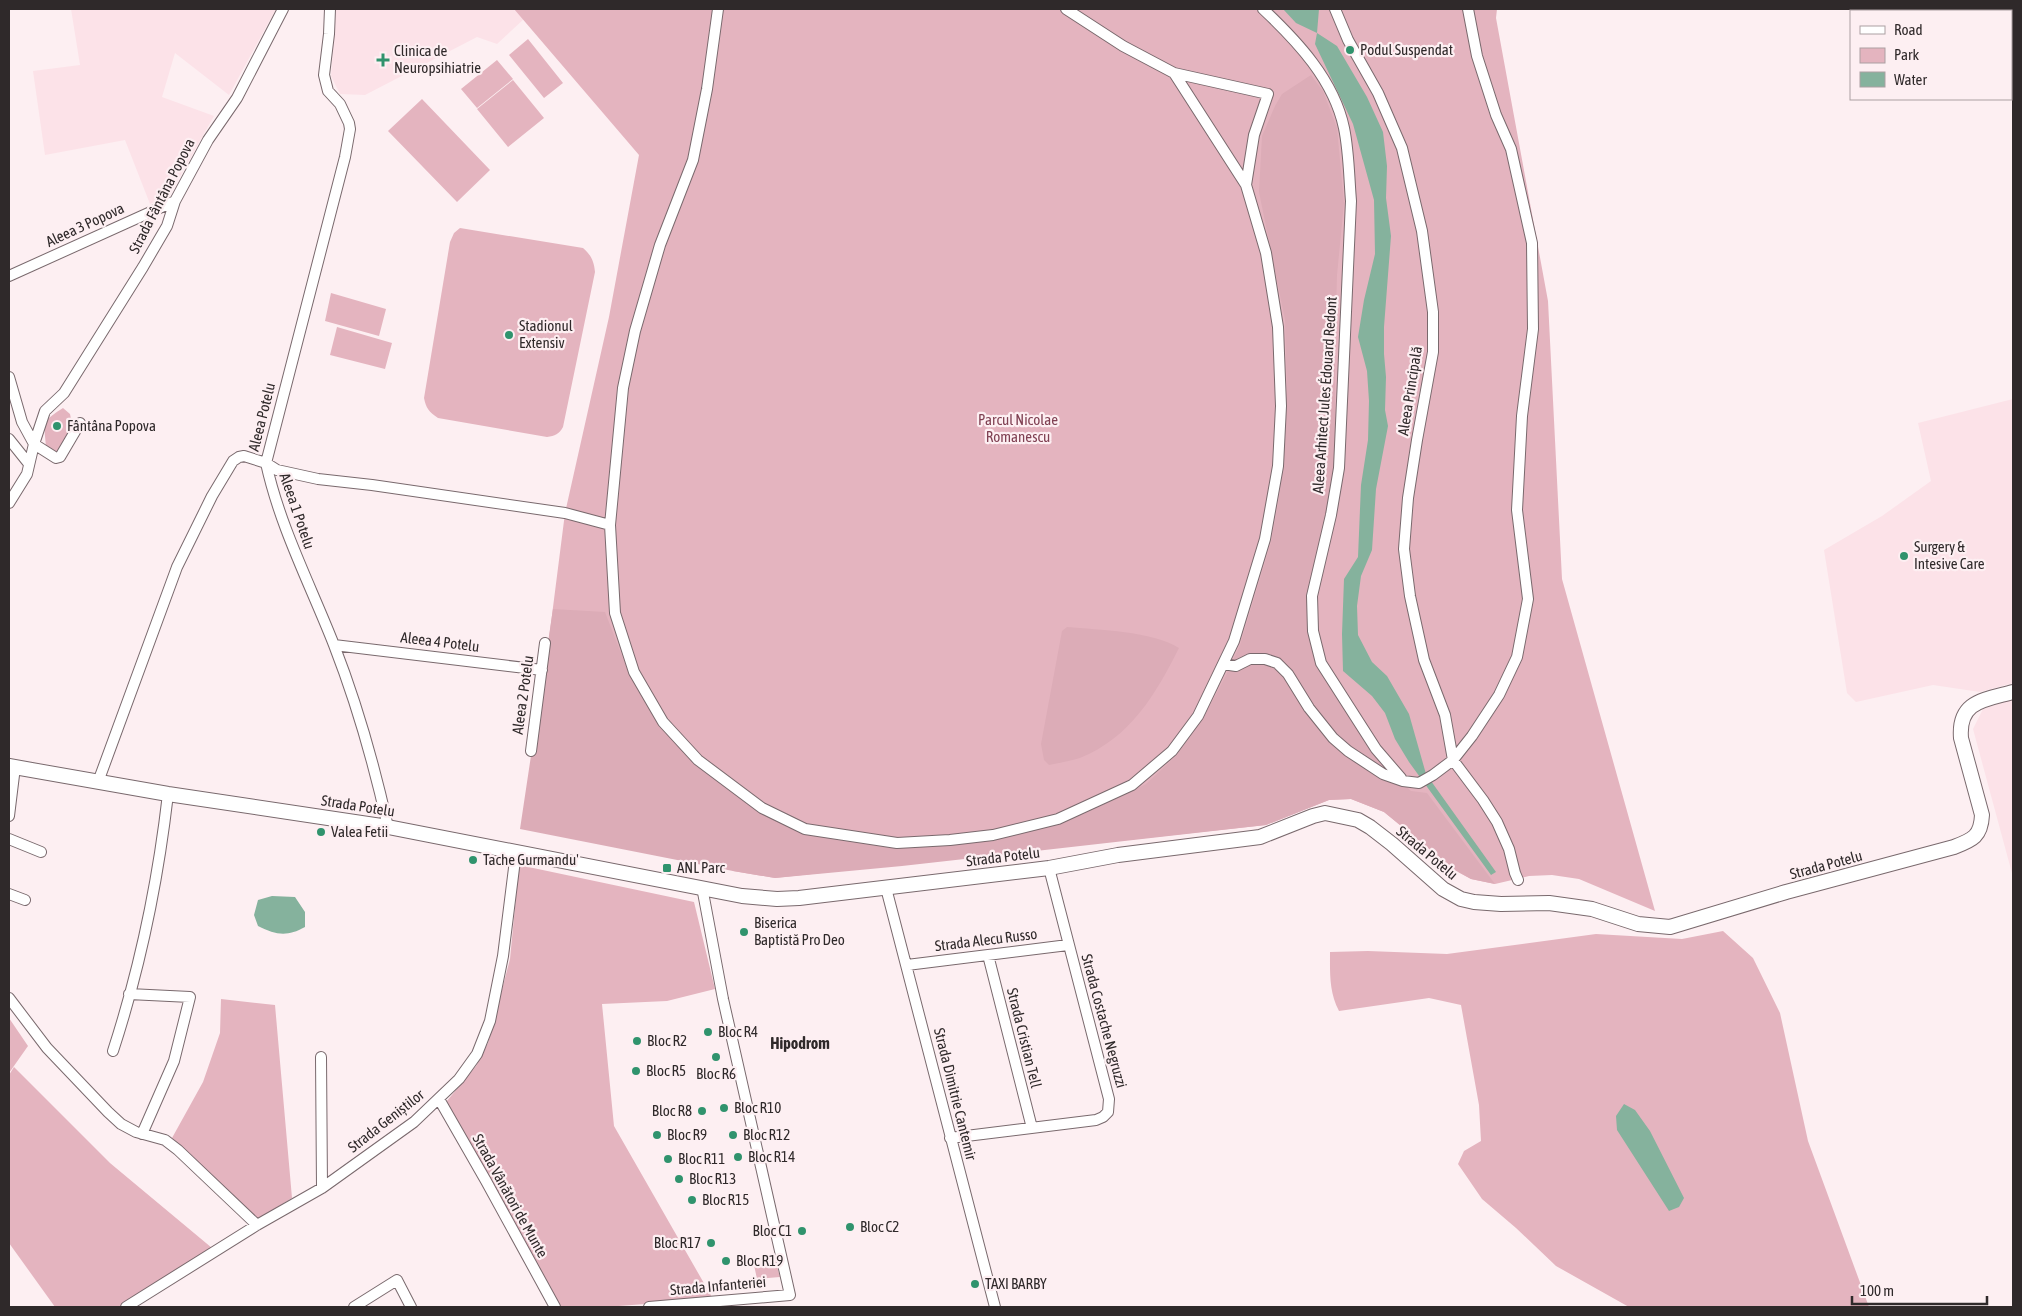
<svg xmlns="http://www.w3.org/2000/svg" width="2022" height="1316" viewBox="0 0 2022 1316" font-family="'Asap Condensed',sans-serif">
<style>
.built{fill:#fce2e8}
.green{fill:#e4b4bf}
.forest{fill:#dcacb7}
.water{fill:#85b29d}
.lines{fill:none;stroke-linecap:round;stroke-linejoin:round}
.minor-casing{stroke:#79696d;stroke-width:12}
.major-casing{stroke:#79696d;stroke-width:16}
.minor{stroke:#fff;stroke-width:10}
.major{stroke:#fff;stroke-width:14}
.poi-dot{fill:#30936d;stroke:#fdeff2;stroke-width:2}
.labels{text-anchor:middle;stroke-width:4.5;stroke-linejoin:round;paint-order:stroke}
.poi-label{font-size:15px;fill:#2f292a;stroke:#fdeff2;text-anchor:start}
.street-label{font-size:15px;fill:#2f292a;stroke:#fdeff2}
.park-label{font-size:15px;fill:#804153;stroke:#fdeff2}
.neighbourhood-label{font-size:16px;font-weight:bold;fill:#2f292a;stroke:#fdeff2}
</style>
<rect width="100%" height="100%" fill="#fdeff2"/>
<!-- built -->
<path class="built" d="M71,9H276L229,95L175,53L162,97L214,116L169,196L150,204L125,140L45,155L33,71L80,65Z
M336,9H514L524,19L497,44L477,37L365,95L340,94L331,76Z
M2013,399V683L1980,692L1933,685L1856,702L1847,693L1824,550L1882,516L1931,481L1918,423Z
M2013,699V877L1973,729L1983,709Z"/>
<!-- green -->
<path class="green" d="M514,9H1497L1496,18L1548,301L1562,579L1655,911L1579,879L1552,875L1529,876L1495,884L1471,879L1456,871L1384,812L1351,799L1329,800L1266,825L775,878L733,871L545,670L565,513L609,317L639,155Z
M528,39L563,83L544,98L509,55Z
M497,60L513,79L477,108L461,89Z
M513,80L544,118L508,147L477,109Z
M422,99L490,170L457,202L388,131Z
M460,228L583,248C591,255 594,261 595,272L563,427C559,434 555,436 547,437L438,418C429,412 426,408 424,398L450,242L454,233Z
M331,293L386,309L379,336L325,321Z
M337,327L392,343L385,369L330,355Z
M63,408L70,414L73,428L57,453L46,447C44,422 41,422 63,408Z
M519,865L694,902L715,989L667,1001L602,1004L614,1126L713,1299L605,1307H556L446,1102L476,1066L488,1043L510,959Z
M1723,931L1753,958L1780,1013L1808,1141L1869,1307H1629L1556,1266L1516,1228L1482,1199L1458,1164L1464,1151L1481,1141L1479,1105L1461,1005L1429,998L1339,1011C1329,992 1330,973 1330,952L1368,951L1447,954L1596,934L1682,939Z
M221,999L275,1005L292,1198L258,1219L172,1138L203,1082L220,1033Z
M9,1018L28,1046L9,1073Z
M14,1067L110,1163L212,1248L118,1307H55L9,1243V1075Z
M775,1259L780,1277L757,1279L754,1265Z"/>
<!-- forest -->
<path class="forest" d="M1311,75L1323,91L1337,128L1344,203L1337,275L1335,348V466L1308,632L1372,749L1391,774L1411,791L1427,793L1495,884L1471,879L1455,870L1384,812L1351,799L1329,800L1266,825L902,866L775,878L733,871L520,829L553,609L605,612L629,674L657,720L694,762L726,788L761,814L804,833L841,841L893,848L979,842L1033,831L1084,814L1146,784L1175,757L1202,721L1225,677L1240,645L1271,542L1279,498L1285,443L1287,390L1285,320L1259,192L1262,136L1275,106L1282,94Z
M1067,627C1099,630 1152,631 1179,648C1156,694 1130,738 1080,758C1070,761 1059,763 1049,765L1044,760L1041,744L1062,631Z"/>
<!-- water -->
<path class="water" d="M1283,9H1319L1317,33L1337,46L1367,97L1383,132L1387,166L1386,198L1391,236L1384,327V354L1386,377L1385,410L1388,426L1376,489L1372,550L1361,576L1357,606L1358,635L1372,662L1387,676L1409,714L1426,774L1496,872L1491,875L1409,762L1395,739L1385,713L1372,696L1343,671L1342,634L1344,579L1358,557L1361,485L1368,440L1369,401L1367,371L1358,337L1364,300L1375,254L1374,200L1353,124L1315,44L1317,33L1296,23Z
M272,896L295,897L305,912V927C287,937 276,935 258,926L254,915L258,900Z
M1624,1104L1635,1110L1650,1131L1684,1198L1679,1207L1669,1211L1617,1130L1616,1116Z"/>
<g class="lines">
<!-- minor casing -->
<g class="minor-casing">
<path id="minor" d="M330,9L329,34L324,75L328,91L340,104L349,123L350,129L345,157L266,463C280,527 310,584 334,645C357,704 374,764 388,827
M718,9L707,89L693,160L660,245L635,331L623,388L610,525L615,613L634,672L663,722L698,760L762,808L805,829L897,843L950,840L993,835L1058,819L1132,785L1172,751L1198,716L1234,641L1265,539L1278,466L1281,406L1278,327L1266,253L1246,185L1254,135L1268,94L1174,73L1123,46L1066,9
M1263,9C1297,41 1334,80 1344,128C1349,152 1349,177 1351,201L1339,468L1331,515L1312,596L1313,631L1321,663L1376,749L1401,778
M1335,9L1348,40L1378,93L1402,148L1422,231L1433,312V352L1417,440L1408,498L1404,549L1410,596L1424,660L1445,715L1453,760L1483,800L1497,822L1509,849L1515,873L1518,880
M1174,73L1246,185
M9,276L175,201
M9,377L22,422L34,444
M9,439L29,464
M34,444L56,458L60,457L80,423
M9,503L27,474L34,444L45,411L64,393L143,267L167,226L175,201L208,140L237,98L283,9
M334,645L542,670
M1223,664L1236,666L1250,659H1265L1277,663L1288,674L1309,708L1333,738L1348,751L1383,774L1403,781L1419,783L1433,775L1453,760L1472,736L1499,695L1517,657L1528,599L1517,510L1522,416L1533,329L1532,243L1511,149L1496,115L1477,56L1468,9
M531,751L545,643
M98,782L177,567L212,496L233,461L239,457L244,456L266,463L277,470L318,479L372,485L565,513L610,525
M9,816L15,767
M9,839L41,852
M886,888L995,1307
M9,894L25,900
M988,955L1032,1128
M907,965L1068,945
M129,994L190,997L174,1061L142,1134
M9,998L47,1048L108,1112L121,1124L136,1132L165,1140L178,1150L257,1225
M113,1051C140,968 158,881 168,794
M321,1057L322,1188
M439,1099L486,1181L555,1307
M950,1138L1096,1120L1103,1117L1108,1112L1109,1099L1049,868
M126,1307L257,1225L322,1188L414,1122L459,1079L477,1054L490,1021L503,956L516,852
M354,1307L397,1280L411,1307
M649,1307L790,1295L723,999L702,887"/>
</g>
<!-- major casing -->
<g class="major-casing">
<path id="major" d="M9,766L168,794L388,827L742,896L777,899L799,898L1049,868L1118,855L1260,837L1313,816L1325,813L1358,820L1370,827L1392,844L1443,889L1461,899L1474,902L1501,904L1549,903L1592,909L1638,924L1670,927L1786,892L1954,847C1972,840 1981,837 1982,815L1961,738C1958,701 1984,700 2013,692"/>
</g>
<!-- minor -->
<use href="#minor" class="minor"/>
<!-- major -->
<use href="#major" class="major"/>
</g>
<!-- markers -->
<g class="poi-dot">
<circle cx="1350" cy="50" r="5"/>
<path d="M380.5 52.5h5v5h5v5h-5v5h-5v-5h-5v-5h5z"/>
<circle cx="509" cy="335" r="5"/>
<circle cx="57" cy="426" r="5"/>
<circle cx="1904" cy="556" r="5"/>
<circle cx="321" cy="832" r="5"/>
<circle cx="473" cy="860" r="5"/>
<rect x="662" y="863" width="10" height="10" rx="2.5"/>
<circle cx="744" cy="932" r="5"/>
<circle cx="708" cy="1032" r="5"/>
<circle cx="637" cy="1041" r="5"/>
<circle cx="716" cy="1057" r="5"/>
<circle cx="636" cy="1071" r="5"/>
<circle cx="724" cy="1108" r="5"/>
<circle cx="702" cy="1111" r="5"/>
<circle cx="657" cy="1135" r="5"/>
<circle cx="733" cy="1135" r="5"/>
<circle cx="738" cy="1157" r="5"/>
<circle cx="668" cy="1159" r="5"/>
<circle cx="679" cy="1179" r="5"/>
<circle cx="692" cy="1200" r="5"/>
<circle cx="850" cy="1227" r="5"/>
<circle cx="802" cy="1231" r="5"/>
<circle cx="711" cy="1243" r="5"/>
<circle cx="726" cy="1261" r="5"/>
<circle cx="975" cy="1284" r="5"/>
</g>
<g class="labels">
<!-- poi labels -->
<g class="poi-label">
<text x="1360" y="55">Podul Suspendat</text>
<text x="394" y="56">Clinica de<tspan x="394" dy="17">Neuropsihiatrie</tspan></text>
<text x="519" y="331">Stadionul<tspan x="519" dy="17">Extensiv</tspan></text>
<text x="67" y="431">Fântâna Popova</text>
<text x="1914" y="552">Surgery &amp;<tspan x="1914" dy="17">Intesive Care</tspan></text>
<text x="331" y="837">Valea Fetii</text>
<text x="483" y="865">Tache Gurmandu'</text>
<text x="677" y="873">ANL Parc</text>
<text x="754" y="928">Biserica<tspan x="754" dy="17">Baptistă Pro Deo</tspan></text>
<text x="718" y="1037">Bloc R4</text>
<text x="647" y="1046">Bloc R2</text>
<text x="646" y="1076">Bloc R5</text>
<text x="716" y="1079" text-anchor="middle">Bloc R6</text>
<text x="734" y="1113">Bloc R10</text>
<text x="692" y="1116" text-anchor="end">Bloc R8</text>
<text x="667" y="1140">Bloc R9</text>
<text x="743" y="1140">Bloc R12</text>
<text x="748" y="1162">Bloc R14</text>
<text x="678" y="1164">Bloc R11</text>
<text x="689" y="1184">Bloc R13</text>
<text x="702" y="1205">Bloc R15</text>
<text x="860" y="1232">Bloc C2</text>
<text x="792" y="1236" text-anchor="end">Bloc C1</text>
<text x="701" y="1248" text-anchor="end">Bloc R17</text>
<text x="736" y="1266">Bloc R19</text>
<text x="985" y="1289">TAXI BARBY</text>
</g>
<!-- street labels -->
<g class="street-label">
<text transform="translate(162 196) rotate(-63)" y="5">Strada Fântâna Popova</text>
<text transform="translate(85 225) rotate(-25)" y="5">Aleea 3 Popova</text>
<text transform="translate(1410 391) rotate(-81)" y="5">Aleea Principală</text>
<text transform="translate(1325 395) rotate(-86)" y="5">Aleea Arhitect Jules Édouard Redont</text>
<text transform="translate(262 417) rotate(-76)" y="5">Aleea Potelu</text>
<text transform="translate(297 511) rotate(71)" y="5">Aleea 1 Potelu</text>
<text transform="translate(440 642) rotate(7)" y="5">Aleea 4 Potelu</text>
<text transform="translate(523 695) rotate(-82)" y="5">Aleea 2 Potelu</text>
<text transform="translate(358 806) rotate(9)" y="5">Strada Potelu</text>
<text transform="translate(1427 853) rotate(40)" y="5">Strada Potelu</text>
<text transform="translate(1003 857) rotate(-7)" y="5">Strada Potelu</text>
<text transform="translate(1826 865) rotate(-15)" y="5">Strada Potelu</text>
<text transform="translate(986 940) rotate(-7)" y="5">Strada Alecu Russo</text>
<text transform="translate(1104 1021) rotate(75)" y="5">Strada Costache Negruzzi</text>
<text transform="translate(1024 1038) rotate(76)" y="5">Strada Cristian Tell</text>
<text transform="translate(955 1094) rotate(76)" y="5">Strada Dimitrie Cantemir</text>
<text transform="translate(386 1121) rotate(-38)" y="5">Strada Geniștilor</text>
<text transform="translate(510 1196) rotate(61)" y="5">Strada Vânători de Munte</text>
<text transform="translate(718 1286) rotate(-5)" y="5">Strada Infanteriei</text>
</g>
<!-- park labels -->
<g class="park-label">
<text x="1018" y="425">Parcul Nicolae<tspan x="1018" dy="17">Romanescu</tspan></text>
</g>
<!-- neighbourhood labels -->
<g class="neighbourhood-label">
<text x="800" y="1049">Hipodrom</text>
</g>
</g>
<!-- border -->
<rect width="2022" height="1316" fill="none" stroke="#2f292a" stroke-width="20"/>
<!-- legend -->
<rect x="1850" y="10" width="162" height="90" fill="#fdeff2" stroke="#aba0a2"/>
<rect x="1860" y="26" width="25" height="8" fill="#ffffff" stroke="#aba0a2"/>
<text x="1894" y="35" font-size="15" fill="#2f292a">Road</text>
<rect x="1860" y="48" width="25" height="15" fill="#e4b4bf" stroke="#aba0a2"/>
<text x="1894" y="60" font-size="15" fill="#2f292a">Park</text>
<rect x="1860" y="72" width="25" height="15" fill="#85b29d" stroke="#aba0a2"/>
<text x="1894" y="85" font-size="15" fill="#2f292a">Water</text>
<!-- scale -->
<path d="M1852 1296v8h135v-8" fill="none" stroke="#2f292a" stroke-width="2.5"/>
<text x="1860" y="1296" font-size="15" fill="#2f292a" stroke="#fdeff2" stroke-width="4" paint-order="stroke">100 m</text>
</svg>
